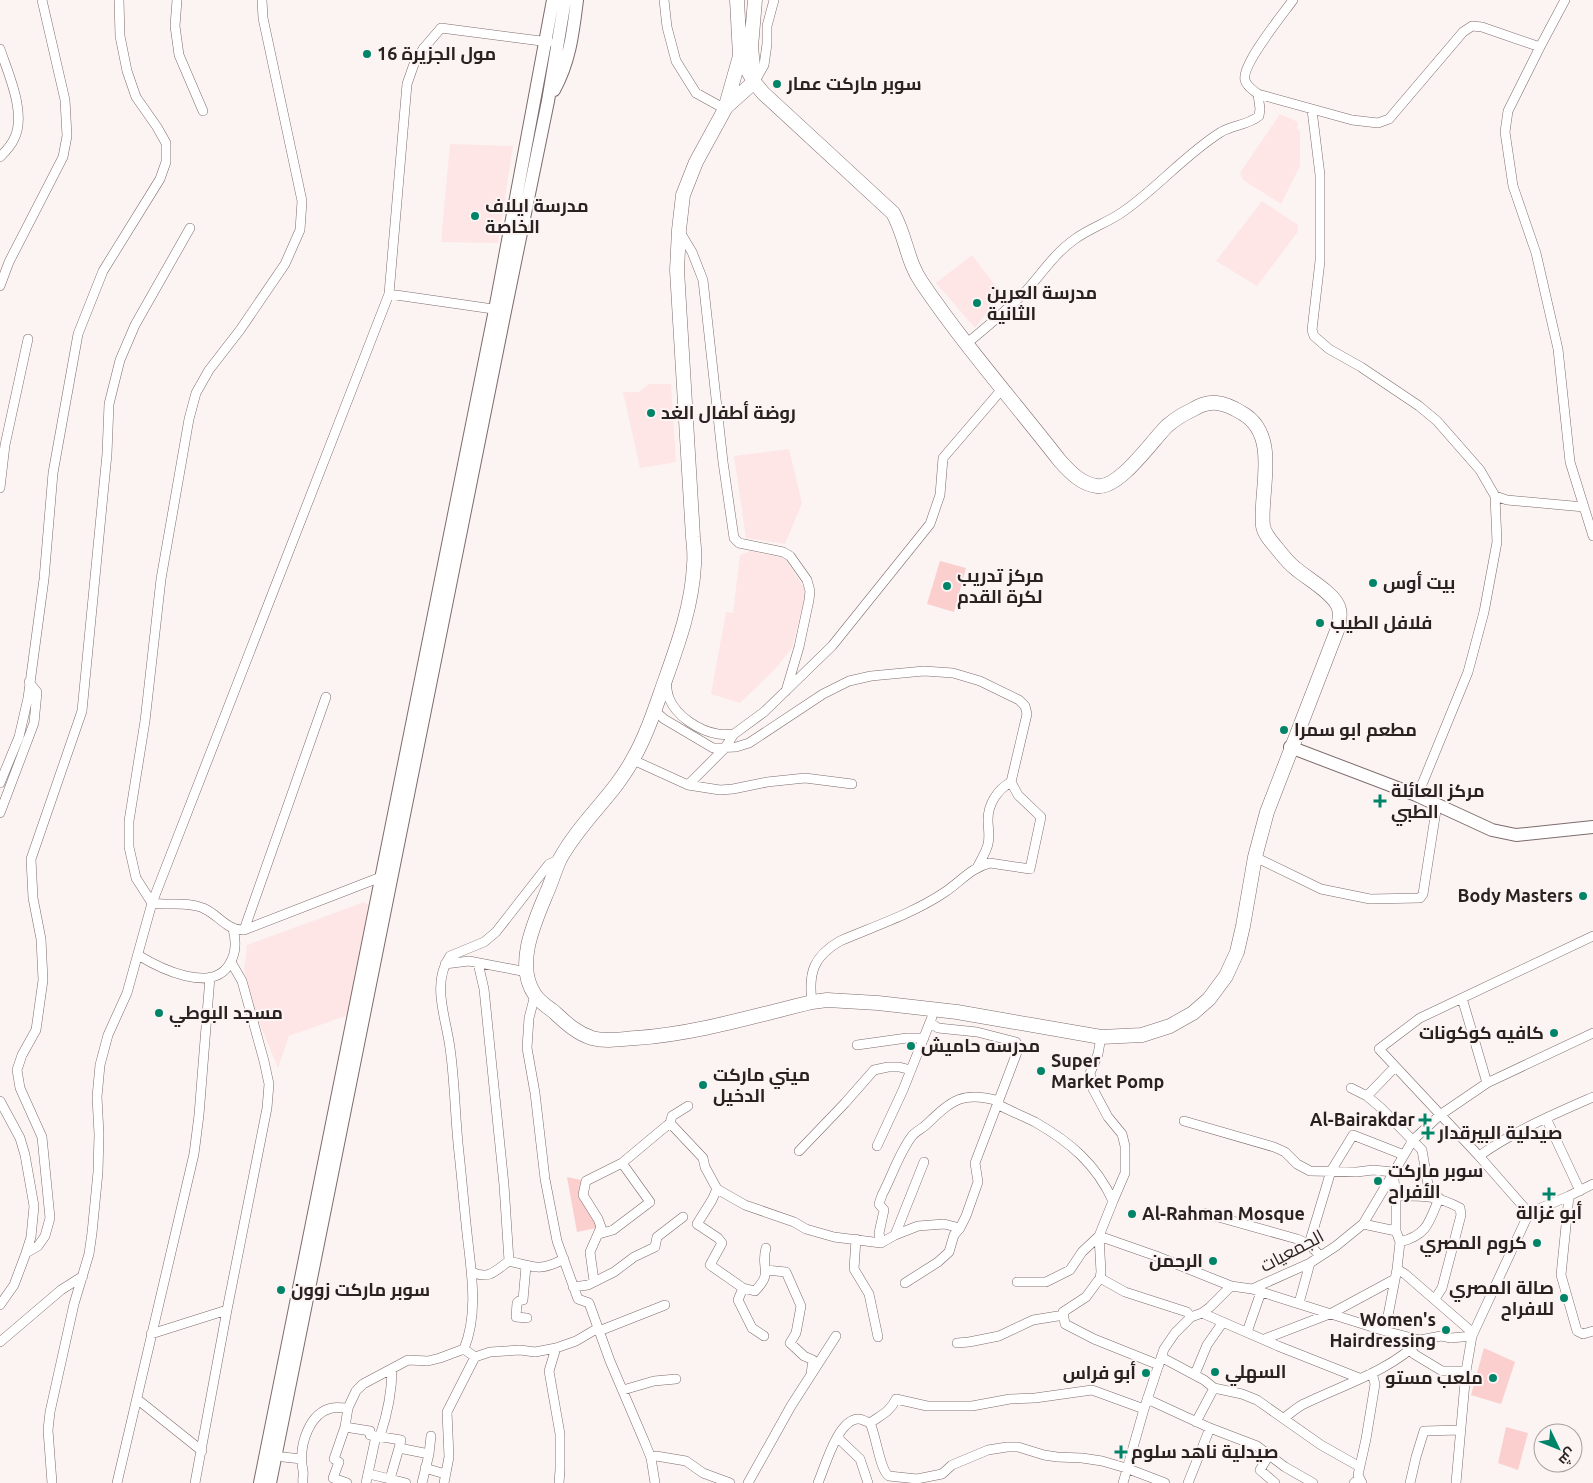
<svg xmlns="http://www.w3.org/2000/svg" width="1593" height="1483" viewBox="0 0 1593 1483" font-family="Ubuntu,Cairo,sans-serif">
<style>
.built{fill:#fee6e6}
.green{fill:#facfce}
.lines{fill:none;stroke-linecap:round;stroke-linejoin:round}
.street-casing{stroke:#7e6c6b;stroke-width:10}
.secondary-casing{stroke:#7e6c6b;stroke-width:14}
.primary-casing{stroke:#7e6c6b;stroke-width:15}
.street{stroke:#fff;stroke-width:9}
.secondary{stroke:#fff;stroke-width:12}
.primary{stroke:#fff;stroke-width:14}
.poi-dot{fill:#008468;stroke:#fcf3f3;stroke-width:2}
.labels{text-anchor:middle;stroke-width:4;stroke-linejoin:round;paint-order:stroke}
.poi-label{font-size:18px;font-weight:bold;fill:#292221;stroke:#fcf3f3;text-anchor:start}
.street-label{font-size:18px;fill:#292221;stroke:#fcf3f3}
</style>
<rect width="100%" height="100%" fill="#fcf3f3"/>
<!-- built -->
<path class="built" d="M1280,114L1298,122L1297,128L1300,131V166L1281,204L1243,180L1240,173Z
M450,144L513,146L498,243L441,242Z
M1262,201L1298,225L1297,233L1257,286L1216,261Z
M972,255L1005,298L991,307L975,328L936,283Z
M649,384H671L676,462L640,468L623,392H639Z
M789,449L802,503L785,544L746,538L734,456Z
M750,551L785,558L804,588L805,596L792,648L775,669L740,703L711,694L726,612L733,613L740,555Z
M364,902L370,906L351,1014L289,1036L278,1068L259,1022L244,970L247,945Z"/>
<!-- green -->
<path class="green" d="M940,561L966,568L954,612L927,604Z
M567,1177L586,1181L584,1190L601,1227L577,1232Z
M1484,1348L1515,1362L1501,1404L1471,1395Z
M1506,1427L1528,1433L1518,1470L1498,1463Z"/>
<g class="lines">
<!-- street casing -->
<g class="street-casing">
<path id="street" d="M177,0L175,26L179,55L203,111
M262,0L263,18L302,201L300,230L285,264L240,330L209,370L196,393L189,419L161,579L145,721L129,821V847L136,878L152,903C169,906 187,901 203,908C218,914 227,931 244,930L381,877L385,878
M664,0L667,27L676,61L696,93L725,109
M1293,0C1283,14 1241,65 1245,80C1247,87 1253,90 1258,94L1352,120L1378,123L1389,119L1463,32L1472,26L1482,27L1540,47
M1565,0L1540,47L1508,111L1505,132L1513,186L1536,253L1558,349L1570,462L1593,536
M0,49C8,73 27,114 14,139C11,146 5,152 0,157
M755,81L764,65L767,44V26L774,0
M1312,110L1320,175V261L1312,330L1314,336L1329,349L1361,367L1419,406L1437,421L1480,470L1495,496L1497,542L1484,612L1468,672L1423,782L1416,795
M680,232L692,252L703,280L723,462L734,538L739,543L783,552L790,556L807,580L810,591L809,600L799,647L786,691
M0,286L9,262L63,157L67,136L65,100L42,0
M389,294L500,310
M966,344C987,327 1007,310 1026,291C1042,273 1055,253 1075,239C1090,228 1109,222 1124,211C1158,187 1186,154 1221,132C1233,125 1248,125 1259,116L1260,109L1258,94
M0,488L5,445L28,339
M1495,496L1507,500L1584,507
M666,683C667,688 667,693 669,698C676,716 699,731 718,734C723,735 729,734 734,734
M654,710L664,719L713,748L736,747L749,743L823,694L849,681L871,676L924,671L953,673L980,681L1019,700L1025,706L1027,714L1011,782L1018,795L1041,817L1030,869L990,863C972,867 960,882 945,892C914,913 875,926 840,941C814,956 808,972 812,1002
M633,760L688,785L720,790L733,789L767,782L805,778L852,784
M0,783L19,737L28,698L44,579L53,473L78,334L103,271L160,179L166,162V143L157,127L136,97L127,71L120,36L119,0
M688,785L724,749L734,734L764,712L832,646L930,524L940,495L943,458L1003,388
M0,813L34,723L37,692L29,682
M1255,857L1321,889L1370,899L1420,898L1423,894L1437,804
M977,868C980,862 987,850 988,844C990,836 988,828 988,820C988,804 997,790 1011,782
M244,930L326,697
M1593,936L1420,1018L1379,1049L1479,1156C1514,1131 1554,1114 1593,1097
M138,955C159,968 213,995 230,963C236,953 236,940 233,929
M478,963L484,989L504,1185L509,1261
M445,964L469,961L527,972
M535,995L529,1018L527,1048L535,1093L545,1179L557,1241L578,1299L589,1303L610,1361L645,1443L651,1458L655,1483
M1462,998L1487,1083
M1101,1037L1098,1054L1090,1073L1093,1089L1108,1117L1122,1134L1125,1146V1173L1113,1201
M857,1045L907,1038H924
M1351,1088L1367,1096L1381,1108L1422,1150L1430,1196
M1367,1096L1395,1067
M0,1101L20,1138L25,1155L34,1206L31,1237L26,1253L38,1246L45,1236L50,1218L42,1137L20,1088L17,1070L22,1055L36,1030L43,980L41,939L33,898L31,859L82,711L107,454L109,404L120,360L135,325L190,228
M997,1104C1010,1111 1023,1116 1035,1122C1070,1142 1096,1164 1113,1201L1099,1236L1156,1256L1231,1286L1210,1307L1202,1313L1191,1317L1175,1333L1164,1349L1144,1409L1123,1483
M1546,1118L1580,1191
M1184,1121L1274,1147L1285,1152L1297,1164L1310,1171L1357,1172L1373,1170L1393,1172
M670,1123L703,1158L705,1167L717,1189L745,1205L794,1222L806,1229L834,1237L881,1243L895,1235L918,1226L944,1224L960,1228
M877,1146L903,1090L932,1017
M799,1151L845,1103L874,1070L888,1067H899L911,1070
M1479,1156L1529,1213
M1393,1172L1396,1196V1231L1400,1242L1397,1269
M717,1189L712,1200L697,1224L718,1238L722,1243L710,1265L743,1288L738,1300L752,1328L764,1336
M1396,1196C1423,1196 1436,1195 1460,1208L1461,1215L1442,1288L1435,1299
M1569,1196L1561,1275L1577,1331L1583,1334L1593,1331
M1204,1213L1297,1239L1309,1244L1320,1256
M1363,1224L1396,1231
M599,1234L613,1230L650,1202L622,1163
M895,1235L924,1162
M1099,1236L1101,1272L1100,1278L1125,1292L1187,1312L1191,1317
M856,1239L854,1269L869,1294L878,1337
M1400,1242C1427,1235 1429,1223 1439,1198
M881,1243L879,1233L884,1210L879,1204L882,1195C892,1176 899,1153 912,1136C916,1131 922,1129 927,1124C953,1099 963,1091 999,1101
M1309,1244L1331,1171L1353,1135L1404,1155
M526,1266L523,1300L519,1301L517,1303L516,1317L527,1318
M766,1270L786,1272L801,1306L796,1333L790,1343L804,1356L813,1360L811,1374
M472,1272C489,1280 495,1271 509,1261C535,1267 539,1272 564,1259
M1100,1278L1086,1297L1063,1312L1065,1324L1094,1339L1159,1365
M594,1281L590,1252L601,1227L598,1219L583,1195L586,1181L622,1163L670,1123L672,1116L688,1106
M1017,1282H1046L1070,1270L1082,1252L1099,1236
M905,1283L938,1262L949,1252L954,1235L960,1228L966,1216L978,1182L975,1163L1019,1047L1016,1042L977,1032L938,1028L931,1023
M1231,1286L1252,1289L1385,1331L1420,1340L1441,1336L1451,1338L1472,1336L1529,1213L1569,1196L1593,1184
M573,1287L588,1285L614,1272L634,1257L655,1247L657,1237L683,1217
M743,1288L755,1291C774,1271 760,1270 766,1248
M1252,1289L1310,1263L1336,1246L1363,1224L1413,1140L1440,1115L1487,1083L1593,1033
M1299,1303L1310,1263
M0,1305L14,1285L26,1253
M1202,1313L1278,1346L1359,1378
M599,1331L665,1305
M1385,1331L1397,1269L1405,1274L1473,1333
M1247,1332L1261,1292
M151,1334L227,1310
M1266,1340L1267,1338L1332,1313L1395,1279
M0,1342L61,1290L83,1276
M957,1343L969,1342L999,1336L1033,1320L1064,1315
M556,1348L549,1371L560,1434V1470L559,1483
M464,1349L475,1357L490,1352L520,1350L535,1352L556,1348L576,1341L598,1328
M1411,1350L1414,1354L1442,1371H1466
M1161,1357L1204,1380L1214,1388L1242,1394L1257,1400L1321,1445L1360,1467
M1195,1374L1207,1345L1223,1322
M623,1390L654,1381L676,1379
M137,1399L202,1451
M1147,1399L1210,1428L1257,1446L1285,1467L1313,1483
M1284,1418C1291,1413 1298,1406 1306,1403C1343,1385 1392,1370 1420,1340
M1196,1422L1214,1388
M870,1423C881,1415 890,1412 896,1399L927,1406H972L1010,1399L1035,1398L1092,1390L1144,1409
M345,1427L370,1431V1435L376,1436L366,1483
M376,1436L401,1440L399,1448L429,1454
M380,1436C387,1415 392,1392 392,1369
M838,1438L860,1459L868,1483
M1269,1455L1260,1470L1275,1483
M283,1457L302,1459
M651,1458L656,1456L686,1461L703,1473L730,1483
M425,1468L445,1474
M369,1474L390,1479L399,1448
M390,1479L406,1483
M52,1483L48,1430L50,1412L74,1304L89,1254L92,1233L98,1172L99,1134L97,1097L100,1065L108,1035L127,993L152,903L389,294L407,84L414,64L423,49L441,28L549,42
M117,1483L194,1154L199,1115L210,977
M195,1483L227,1310L267,1108L269,1084L264,1061L242,981L231,962
M303,1483C302,1479 304,1475 303,1471C303,1469 302,1466 302,1464C300,1444 309,1413 332,1408C337,1407 342,1408 348,1408
M347,1483L333,1478L339,1462L334,1459L345,1427L348,1408L356,1391L363,1384L408,1360L428,1361L440,1358L464,1349C479,1312 471,1271 467,1233C464,1206 462,1180 459,1153C455,1118 455,1083 450,1048C446,1017 431,984 450,956L484,942L496,932L549,864L556,861H559
M422,1483L429,1454L431,1436
M444,1483L449,1457L447,1412L475,1357
M748,1483L791,1406L836,1336
M818,1483C825,1467 838,1418 859,1419C862,1419 867,1422 870,1423C876,1435 880,1471 889,1476L917,1479L942,1474L952,1465L988,1450L1007,1447H1018L1044,1455L1057,1457L1082,1458L1102,1461L1126,1468L1165,1483
M1188,1483L1210,1428
M1354,1483L1355,1482L1362,1483L1358,1475L1366,1439L1375,1384L1372,1373
M1410,1483L1416,1457L1424,1431L1460,1430
M1456,1483L1466,1371L1472,1336"/>
</g>
<!-- secondary casing -->
<g class="secondary-casing">
<path id="secondary" d="M554,90C570,61 573,32 577,0
M1290,747L1416,795L1492,830L1516,835L1593,827
M260,1483L495,310L553,0
M270,1483L505,311L548,101L565,0"/>
</g>
<!-- primary casing -->
<g class="primary-casing">
<path id="primary" d="M737,0L740,56L754,82L763,93L893,213C906,236 907,262 922,283C964,345 1014,402 1060,461C1070,472 1081,484 1097,486C1119,489 1151,442 1167,426C1174,420 1183,414 1192,410C1200,405 1207,402 1217,403C1226,404 1234,408 1242,413C1281,435 1259,492 1263,526C1264,533 1270,540 1275,546C1281,553 1287,562 1295,568C1306,578 1336,594 1339,609C1341,614 1339,622 1338,628L1267,812L1255,857L1243,926L1237,952L1226,976L1209,999L1193,1013L1170,1026L1142,1035L1101,1037L957,1012L878,1003L827,1000L812,1002C754,1016 695,1034 636,1038C621,1039 606,1042 592,1038C576,1033 565,1022 553,1011C546,1006 540,1002 535,995C514,965 535,921 547,892C552,881 555,869 560,859C580,822 614,795 633,759C645,738 653,715 661,692C675,652 692,609 694,565C695,556 694,546 693,537L677,270L679,230L683,195L696,162L725,109L740,56
M754,76L751,47L755,0
M725,108L754,82"/>
</g>
<!-- street -->
<use href="#street" class="street"/>
<!-- secondary -->
<use href="#secondary" class="secondary"/>
<!-- primary -->
<use href="#primary" class="primary"/>
</g>
<!-- markers -->
<g class="poi-dot">
<circle cx="367" cy="54" r="5"/>
<circle cx="777" cy="84" r="5"/>
<circle cx="475" cy="216" r="5"/>
<circle cx="977" cy="303" r="5"/>
<circle cx="651" cy="413" r="5"/>
<circle cx="1373" cy="583" r="5"/>
<circle cx="947" cy="586" r="5"/>
<circle cx="1320" cy="623" r="5"/>
<circle cx="1284" cy="730" r="5"/>
<path d="M1377.5 793.5h5v5h5v5h-5v5h-5v-5h-5v-5h5z"/>
<circle cx="1583" cy="896" r="5"/>
<circle cx="159" cy="1013" r="5"/>
<circle cx="1554" cy="1033" r="5"/>
<circle cx="911" cy="1046" r="5"/>
<circle cx="1041" cy="1071" r="5"/>
<circle cx="703" cy="1085" r="5"/>
<path d="M1422.5 1112.5h5v5h5v5h-5v5h-5v-5h-5v-5h5z"/>
<path d="M1425.5 1125.5h5v5h5v5h-5v5h-5v-5h-5v-5h5z"/>
<circle cx="1378" cy="1181" r="5"/>
<path d="M1546.5 1186.5h5v5h5v5h-5v5h-5v-5h-5v-5h5z"/>
<circle cx="1132" cy="1214" r="5"/>
<circle cx="1537" cy="1243" r="5"/>
<circle cx="1213" cy="1261" r="5"/>
<circle cx="281" cy="1290" r="5"/>
<circle cx="1564" cy="1298" r="5"/>
<circle cx="1446" cy="1330" r="5"/>
<circle cx="1215" cy="1372" r="5"/>
<circle cx="1146" cy="1373" r="5"/>
<circle cx="1493" cy="1378" r="5"/>
<path d="M1118.5 1444.5h5v5h5v5h-5v5h-5v-5h-5v-5h5z"/>
</g>
<g class="labels">
<!-- poi labels -->
<g class="poi-label">
<text x="377" y="60">مول الجزيرة 16</text>
<text x="787" y="90">سوبر ماركت عمار</text>
<text x="485" y="212">مدرسة ايلاف<tspan x="485" dy="21">الخاصة</tspan></text>
<text x="987" y="299">مدرسة العرين<tspan x="987" dy="21">الثانية</tspan></text>
<text x="661" y="419">روضة أطفال الغد</text>
<text x="957" y="582">مركز تدريب<tspan x="957" dy="21">لكرة القدم</tspan></text>
<text x="1383" y="589">بيت أوس</text>
<text x="1330" y="629">فلافل الطيب</text>
<text x="1294" y="736">مطعم ابو سمرا</text>
<text x="1391" y="797">مركز العائلة<tspan x="1391" dy="21">الطبي</tspan></text>
<text x="1573" y="902" text-anchor="end">Body Masters</text>
<text x="169" y="1019">مسجد البوطي</text>
<text x="1544" y="1039" text-anchor="end">كافيه كوكونات</text>
<text x="921" y="1052">مدرسه حاميش</text>
<text x="1051" y="1067">Super<tspan x="1051" dy="21">Market Pomp</tspan></text>
<text x="713" y="1081">ميني ماركت<tspan x="713" dy="21">الدخيل</tspan></text>
<text x="1415" y="1126" text-anchor="end">Al-Bairakdar</text>
<text x="1438" y="1139">صيدلية البيرقدار</text>
<text x="1388" y="1177">سوبر ماركت<tspan x="1388" dy="21">الأفراح</tspan></text>
<text x="1549" y="1219" text-anchor="middle">أبو غزالة</text>
<text x="1142" y="1220">Al-Rahman Mosque</text>
<text x="1527" y="1249" text-anchor="end">كروم المصري</text>
<text x="1203" y="1267" text-anchor="end">الرحمن</text>
<text x="1554" y="1294" text-anchor="end">صالة المصري<tspan x="1554" dy="21">للافراح</tspan></text>
<text x="291" y="1296">سوبر ماركت زوون</text>
<text x="1436" y="1326" text-anchor="end">Women's<tspan x="1436" dy="21">Hairdressing</tspan></text>
<text x="1225" y="1378">السهلي</text>
<text x="1136" y="1379" text-anchor="end">أبو فراس</text>
<text x="1483" y="1384" text-anchor="end">ملعب مستو</text>
<text x="1131" y="1458">صيدلية ناهد سلوم</text>
</g>
<!-- street labels -->
<g class="street-label">
<text transform="translate(1292 1251) rotate(-28)" y="6">الجمعيات</text>
</g>
</g>
<!-- north arrow -->
<g transform="translate(1558 1448) rotate(133)"><circle r="24" fill="#fcf3f3" stroke="#a89f9f"/>
<path d="M0-4L9 19L0 12L-9 19Z" fill="#008468"/>
<text y="-8" font-size="14" font-weight="bold" text-anchor="middle" fill="#292221">ش</text>
</g>
</svg>
